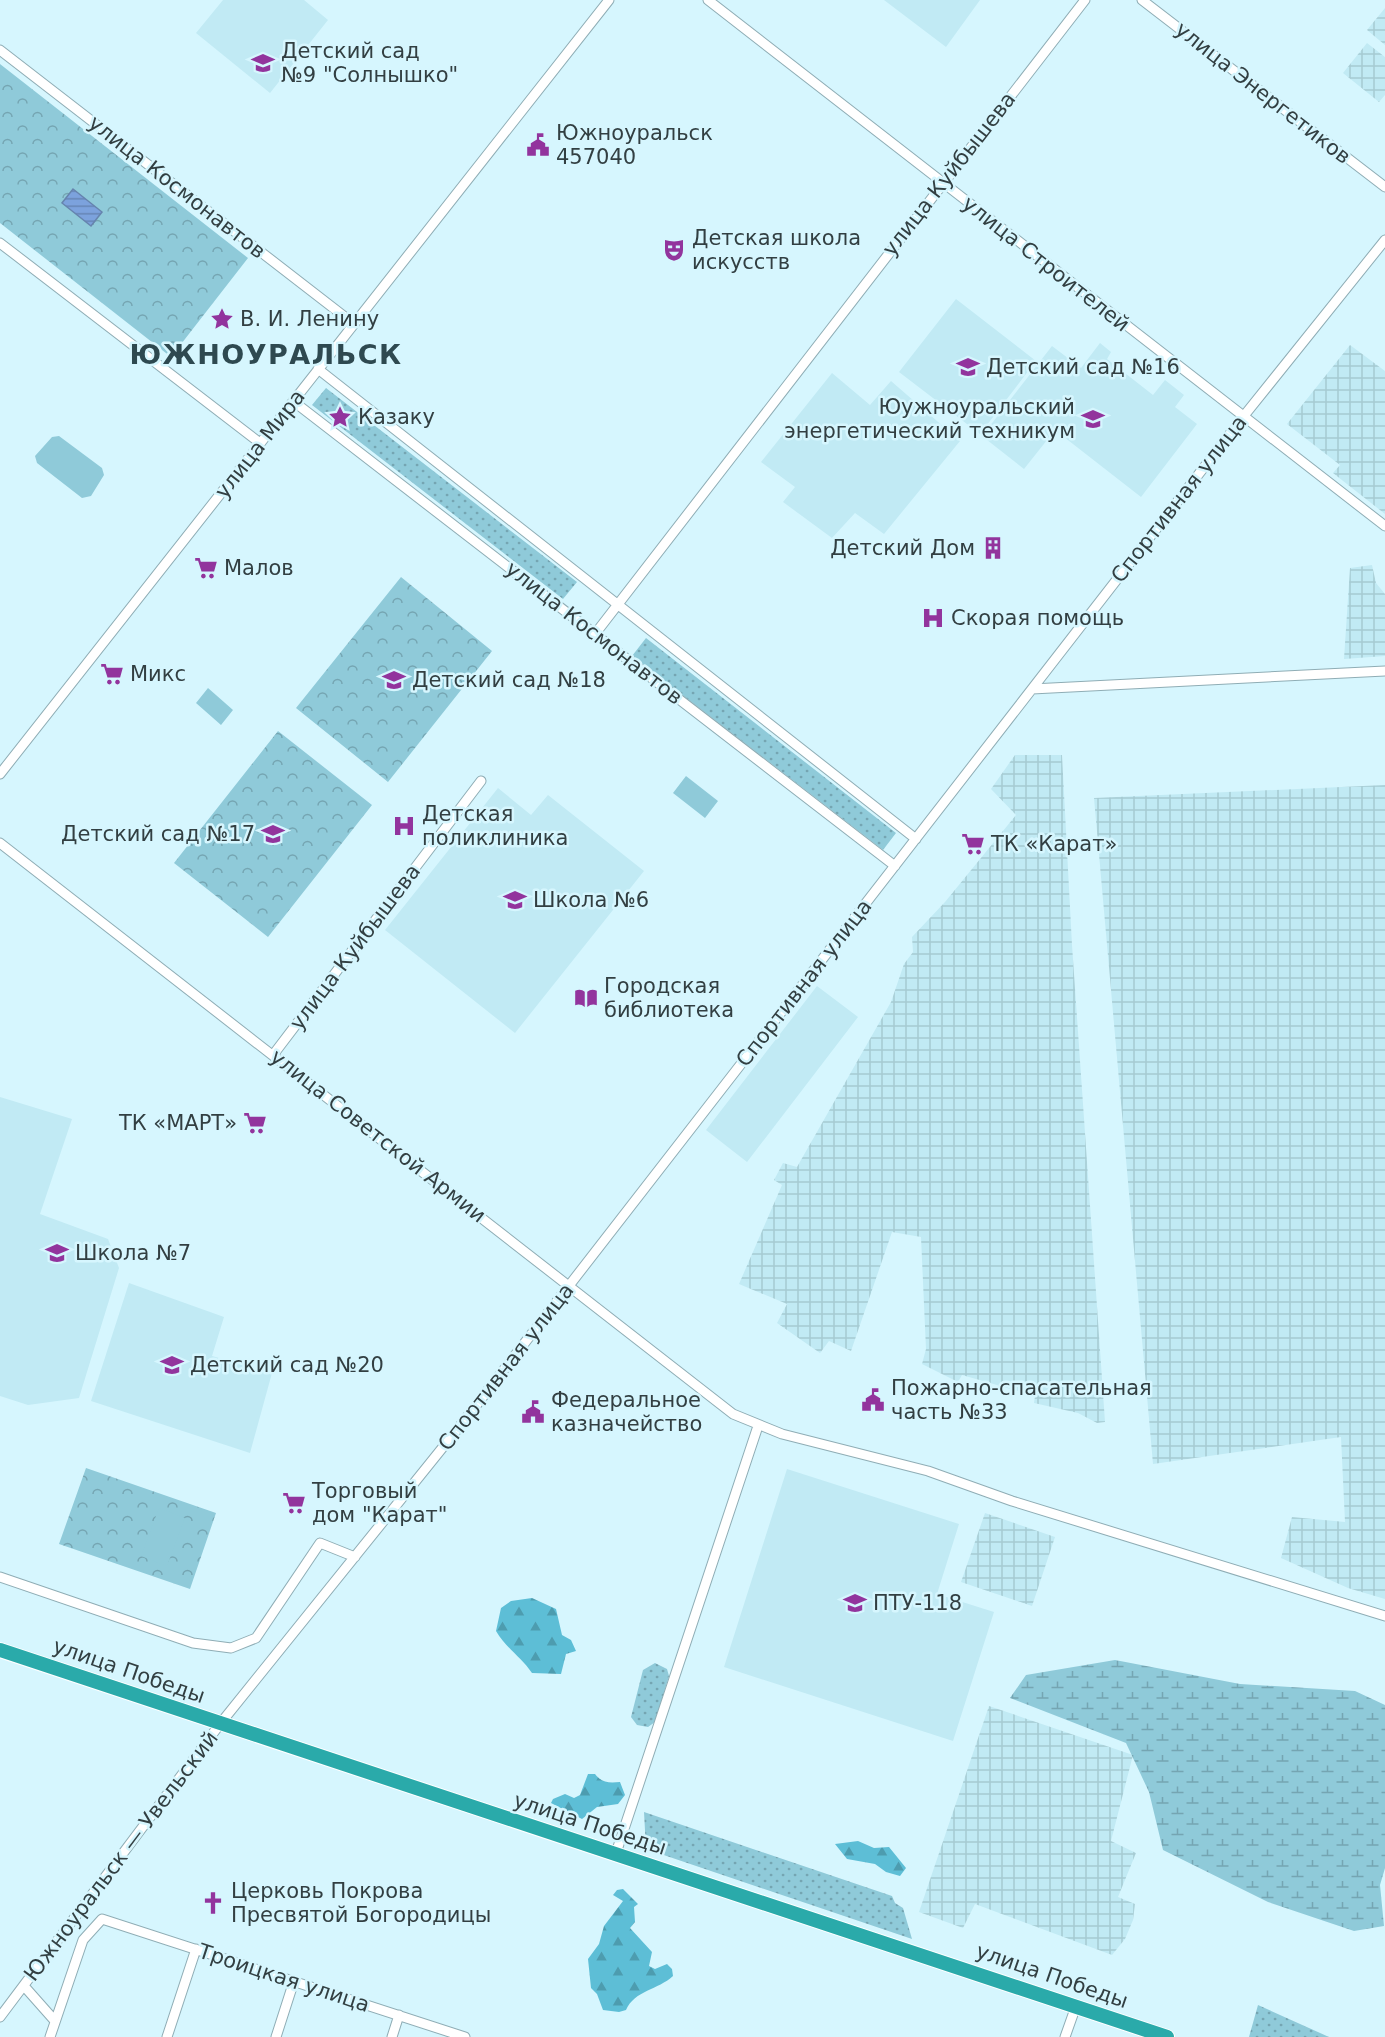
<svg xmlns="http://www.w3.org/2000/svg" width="1385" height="2037" viewBox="0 0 1385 2037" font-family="'DejaVu Sans',sans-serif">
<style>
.built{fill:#c1eaf4}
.industrial{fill:url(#industrial-grid)}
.grass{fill:url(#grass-dots)}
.forest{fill:url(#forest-firs)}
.wetland{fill:url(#wetland-marsh)}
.park{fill:url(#park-crowns)}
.pitch{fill:#8fcad9}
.water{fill:url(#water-rules);stroke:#6684ae;stroke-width:1.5}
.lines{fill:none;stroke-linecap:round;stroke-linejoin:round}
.minor-casing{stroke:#8fadb5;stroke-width:11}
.highway-casing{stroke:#fff;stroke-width:16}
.minor{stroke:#fff;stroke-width:9}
.highway{stroke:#2aaaaa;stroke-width:14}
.labels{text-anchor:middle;stroke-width:5;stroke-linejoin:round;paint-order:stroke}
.poi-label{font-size:21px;fill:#323f42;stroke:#d6f6fe;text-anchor:start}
.street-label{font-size:21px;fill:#323f42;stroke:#d6f6fe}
.district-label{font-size:27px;font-weight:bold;letter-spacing:1.5px;fill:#2e4950;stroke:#d6f6fe}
</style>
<defs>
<pattern id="industrial-grid" width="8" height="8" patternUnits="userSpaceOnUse" patternTransform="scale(1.5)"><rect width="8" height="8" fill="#c1eaf4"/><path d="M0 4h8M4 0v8" fill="none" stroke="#a6cad2"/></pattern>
<pattern id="grass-dots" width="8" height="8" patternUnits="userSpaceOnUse" patternTransform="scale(1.5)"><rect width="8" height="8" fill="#8fcad9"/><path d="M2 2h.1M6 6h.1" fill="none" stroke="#75a5b2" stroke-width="1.8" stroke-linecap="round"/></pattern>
<pattern id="forest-firs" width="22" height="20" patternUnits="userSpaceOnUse" patternTransform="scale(1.5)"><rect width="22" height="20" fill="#5dbed6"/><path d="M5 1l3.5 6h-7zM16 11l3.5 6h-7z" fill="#4d9caf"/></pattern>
<pattern id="wetland-marsh" width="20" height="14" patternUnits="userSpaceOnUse" patternTransform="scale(1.5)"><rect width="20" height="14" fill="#8fcad9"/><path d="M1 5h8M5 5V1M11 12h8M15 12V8" fill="none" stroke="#75a5b2"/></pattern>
<pattern id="park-crowns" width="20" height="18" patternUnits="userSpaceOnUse" patternTransform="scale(1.5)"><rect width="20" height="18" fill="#8fcad9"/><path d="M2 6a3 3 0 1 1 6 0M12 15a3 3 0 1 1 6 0" fill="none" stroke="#75a5b2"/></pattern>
<pattern id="water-rules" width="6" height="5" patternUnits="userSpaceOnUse" patternTransform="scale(1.5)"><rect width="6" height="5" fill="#7ca2dd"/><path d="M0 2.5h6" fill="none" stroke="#6685b5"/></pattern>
</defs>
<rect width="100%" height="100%" fill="#d6f6fe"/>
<!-- built -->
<path class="built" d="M223,0H304L328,20L270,93L196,33Z
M884,0H980L946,47Z
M956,299L1036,361L980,434L899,372Z
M1100,343L1111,352L1107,359L1153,395L1165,380L1184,395L1175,407L1197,424L1141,497L1055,430L1024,469L982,436L1052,346L1081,368Z
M832,373L870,405L891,381L960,441L884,534L855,513L832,538L783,502L795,487L761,462Z
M498,788L531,815L548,795L644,871L515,1033L385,930Z
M817,986L858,1017L747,1162L706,1130Z
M0,1097L72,1119L40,1214L108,1239L119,1268L79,1398L28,1405L0,1396Z
M129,1283L224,1317L212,1356L272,1373L250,1453L91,1401Z
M787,1469L959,1524L937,1594L994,1612L953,1741L724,1667Z"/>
<!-- industrial -->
<path class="industrial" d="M1385,8V45L1367,30Z
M1367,43L1385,57V95L1379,102L1343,73Z
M1350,345L1385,371V514L1333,473L1340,465L1287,424Z
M1372,565L1376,583L1385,594V656L1344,659L1350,568Z
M1015,755H1062L1072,945L1105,1422L1097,1423L1078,1413L1034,1403L1035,1396L962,1375L958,1382L922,1364L926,1349L921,1237L892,1232L851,1351L829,1341L820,1353L777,1323L787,1304L739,1284L782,1185L774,1180L783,1163L797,1167L891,1002L904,964L913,952L912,937L945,902L1016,815L991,789Z
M1385,785V1599L1348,1588L1281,1558L1292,1517L1345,1522L1341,1437L1153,1464L1094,798Z
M985,1513L1055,1537L1032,1606L961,1582Z
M989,1706L1133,1755L1111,1841L1136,1853L1118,1897L1135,1904L1133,1920L1125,1939L1112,1955L975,1904L963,1928L919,1912Z"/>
<!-- grass -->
<path class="grass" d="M326,388L577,582L563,599L312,405Z
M646,638L896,833L883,850L632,656Z
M655,1663L667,1669L669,1676L655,1722L648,1727L637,1725L631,1717L643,1670Z
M644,1812L892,1896L895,1903L903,1908L912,1939L646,1849Z
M1258,2005L1329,2037H1249Z"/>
<!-- forest -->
<path class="forest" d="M532,1598L556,1609L562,1635L571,1640L576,1651L566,1654L561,1674L532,1673C521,1657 506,1648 496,1631L501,1608L511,1601Z
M588,1774H595C602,1783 609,1783 620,1782L625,1795L618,1804L597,1807L582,1819L551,1803L553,1799L565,1794L574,1798L580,1795Z
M858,1841L874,1848L889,1847L906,1868L900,1876L886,1872L875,1864L847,1859L835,1844Z
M623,1889L638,1904L634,1907L635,1922L630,1928L652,1952L649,1966L655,1969L667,1964L672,1969L673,1976C658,1990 635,1990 626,2010L619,2012L603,2010L597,1994L591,1988L588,1959L599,1944L604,1926L623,1901L613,1895L617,1890Z"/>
<!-- wetland -->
<path class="wetland" d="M1115,1660L1240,1684L1355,1691L1385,1705V1868L1380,1885L1384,1926L1354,1931L1268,1902L1163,1850L1149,1792L1126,1743L1010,1698L1026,1675Z"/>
<!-- park -->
<path class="park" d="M0,64L248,258L171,357L0,223Z
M401,577L492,651L388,782L296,708Z
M278,731L372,805L268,937L174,863Z
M86,1468L216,1513L190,1589L59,1544Z"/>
<!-- pitch -->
<path class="pitch" d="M59,436L102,468L104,475L91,496L82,498L37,463L35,456L52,437Z
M208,688L233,710L221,725L196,703Z
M686,776L718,801L705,818L673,793Z
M159,1508L185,1518L167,1566L141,1556Z"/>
<!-- water -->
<path class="water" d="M73,189L102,212L91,226L62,203Z"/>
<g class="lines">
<!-- minor casing -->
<g class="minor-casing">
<path id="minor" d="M708,0L1385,526
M1142,0L1385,187
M0,50L354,324
M0,243L260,443
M318,369L916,839
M293,401L895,866
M595,634L1085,0
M1032,689L1385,671
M0,774L609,0
M0,843L733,1414L782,1434L928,1471L1012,1501L1385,1616
M273,1055L481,781
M0,1577L193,1643L231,1648L256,1638L320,1543L355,1557
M616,1853L758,1426
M24,1986L55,2021
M0,2017L220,1724L464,1421L1243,417L1385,240
M50,2037L83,1940L102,1919L465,2037
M167,2037L196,1949
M276,2037L294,1981
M392,2037L399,2015
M1065,2037L1076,2006"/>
</g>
<!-- highway casing -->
<g class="highway-casing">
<path id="highway" d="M0,1650L1167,2037"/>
</g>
<!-- minor -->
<use href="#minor" class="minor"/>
<!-- highway -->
<use href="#highway" class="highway"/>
</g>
<!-- icons -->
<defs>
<g id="school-bare" transform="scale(1.8)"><path d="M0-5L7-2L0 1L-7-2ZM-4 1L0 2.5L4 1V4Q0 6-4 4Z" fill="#92349d" stroke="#d6f6fe" stroke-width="2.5" paint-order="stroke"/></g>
<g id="civic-bare" transform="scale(1.8)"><path d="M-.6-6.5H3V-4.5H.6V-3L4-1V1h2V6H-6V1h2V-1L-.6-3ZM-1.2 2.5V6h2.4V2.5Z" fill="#92349d" stroke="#d6f6fe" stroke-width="2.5" paint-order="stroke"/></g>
<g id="theatre-bare" transform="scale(1.8)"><path d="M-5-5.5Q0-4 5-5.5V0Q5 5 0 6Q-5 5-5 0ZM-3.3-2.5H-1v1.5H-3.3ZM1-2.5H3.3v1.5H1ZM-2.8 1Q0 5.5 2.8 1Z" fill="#92349d" stroke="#d6f6fe" stroke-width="2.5" paint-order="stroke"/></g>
<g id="sight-bare" transform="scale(1.8)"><path d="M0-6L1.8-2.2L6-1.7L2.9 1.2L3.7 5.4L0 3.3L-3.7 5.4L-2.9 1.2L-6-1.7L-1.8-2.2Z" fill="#92349d" stroke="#d6f6fe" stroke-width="2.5" paint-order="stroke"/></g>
<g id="university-bare" transform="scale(1.8)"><path d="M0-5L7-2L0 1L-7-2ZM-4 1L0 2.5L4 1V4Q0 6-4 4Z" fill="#92349d" stroke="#d6f6fe" stroke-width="2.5" paint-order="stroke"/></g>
<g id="building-bare" transform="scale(1.8)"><path d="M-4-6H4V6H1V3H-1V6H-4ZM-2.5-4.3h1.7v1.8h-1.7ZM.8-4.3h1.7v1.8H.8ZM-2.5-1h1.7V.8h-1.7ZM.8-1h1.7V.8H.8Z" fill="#92349d" stroke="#d6f6fe" stroke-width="2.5" paint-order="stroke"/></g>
<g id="supermarket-bare" transform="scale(1.8)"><path d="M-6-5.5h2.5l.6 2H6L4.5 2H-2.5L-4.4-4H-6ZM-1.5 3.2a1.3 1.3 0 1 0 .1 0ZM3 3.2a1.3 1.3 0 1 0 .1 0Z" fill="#92349d" stroke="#d6f6fe" stroke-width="2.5" paint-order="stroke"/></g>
<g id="hospital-bare" transform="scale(1.8)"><path d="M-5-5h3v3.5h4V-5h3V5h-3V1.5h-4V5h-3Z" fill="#92349d" stroke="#d6f6fe" stroke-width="2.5" paint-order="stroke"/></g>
<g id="library-bare" transform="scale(1.8)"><path d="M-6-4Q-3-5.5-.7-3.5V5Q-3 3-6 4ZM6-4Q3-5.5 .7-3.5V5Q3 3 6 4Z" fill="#92349d" stroke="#d6f6fe" stroke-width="2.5" paint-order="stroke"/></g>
<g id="church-bare" transform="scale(1.8)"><path d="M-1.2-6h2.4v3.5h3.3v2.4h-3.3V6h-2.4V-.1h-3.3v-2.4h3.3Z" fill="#92349d" stroke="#d6f6fe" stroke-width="2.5" paint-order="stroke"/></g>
</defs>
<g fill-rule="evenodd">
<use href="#school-bare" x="263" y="63"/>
<use href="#civic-bare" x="538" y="145"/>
<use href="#theatre-bare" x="674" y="250"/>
<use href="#sight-bare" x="222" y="319"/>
<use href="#school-bare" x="968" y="367"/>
<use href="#sight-bare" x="340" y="417"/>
<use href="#university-bare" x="1093" y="419"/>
<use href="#building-bare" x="993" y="548"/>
<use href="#supermarket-bare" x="206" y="568"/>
<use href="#hospital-bare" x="933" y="618"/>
<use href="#supermarket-bare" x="112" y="674"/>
<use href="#school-bare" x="394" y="680"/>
<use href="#hospital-bare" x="404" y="826"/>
<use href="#school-bare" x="273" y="834"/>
<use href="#supermarket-bare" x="973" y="844"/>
<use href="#school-bare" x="515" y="900"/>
<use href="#library-bare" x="586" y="998"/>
<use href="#supermarket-bare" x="255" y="1123"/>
<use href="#school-bare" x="57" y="1253"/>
<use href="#school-bare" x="172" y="1365"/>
<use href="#civic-bare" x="873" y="1400"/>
<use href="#civic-bare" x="533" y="1412"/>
<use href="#supermarket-bare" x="294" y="1503"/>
<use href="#university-bare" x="855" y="1603"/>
<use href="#church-bare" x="213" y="1903"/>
</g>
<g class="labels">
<!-- poi labels -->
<g class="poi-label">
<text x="281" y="58">Детский сад<tspan x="281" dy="24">№9 "Солнышко"</tspan></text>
<text x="556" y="140">Южноуральск<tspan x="556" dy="24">457040</tspan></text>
<text x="692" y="245">Детская школа<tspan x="692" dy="24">искусств</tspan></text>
<text x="240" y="326">В. И. Ленину</text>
<text x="986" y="374">Детский сад №16</text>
<text x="1075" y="414" text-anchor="end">Юужноуральский<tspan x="1075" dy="24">энергетический техникум</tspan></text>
<text x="358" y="424">Казаку</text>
<text x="975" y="555" text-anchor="end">Детский Дом</text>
<text x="224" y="575">Малов</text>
<text x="951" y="625">Скорая помощь</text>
<text x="130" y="681">Микс</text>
<text x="412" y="687">Детский сад №18</text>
<text x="422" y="821">Детская<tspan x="422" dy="24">поликлиника</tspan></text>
<text x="255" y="841" text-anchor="end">Детский сад №17</text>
<text x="991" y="851">ТК «Карат»</text>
<text x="533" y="907">Школа №6</text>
<text x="604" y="993">Городская<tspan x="604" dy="24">библиотека</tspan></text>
<text x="237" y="1130" text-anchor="end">ТК «МАРТ»</text>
<text x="75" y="1260">Школа №7</text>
<text x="190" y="1372">Детский сад №20</text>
<text x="891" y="1395">Пожарно-спасательная<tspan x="891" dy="24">часть №33</tspan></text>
<text x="551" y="1407">Федеральное<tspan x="551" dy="24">казначейство</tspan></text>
<text x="312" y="1498">Торговый<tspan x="312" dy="24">дом "Карат"</tspan></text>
<text x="873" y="1610">ПТУ-118</text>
<text x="231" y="1898">Церковь Покрова<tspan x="231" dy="24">Пресвятой Богородицы</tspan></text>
</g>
<!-- street labels -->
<g class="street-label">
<text transform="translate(1263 93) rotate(38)" y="7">улица Энергетиков</text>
<text transform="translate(949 174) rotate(-52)" y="7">улица Куйбышева</text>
<text transform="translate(177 187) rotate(38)" y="7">улица Космонавтов</text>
<text transform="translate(1046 264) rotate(38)" y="7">улица Строителей</text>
<text transform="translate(260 444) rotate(-52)" y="7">улица Мира</text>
<text transform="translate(1179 499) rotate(-52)" y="7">Спортивная улица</text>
<text transform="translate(594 633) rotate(38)" y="7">улица Космонавтов</text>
<text transform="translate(355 947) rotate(-53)" y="7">улица Куйбышева</text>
<text transform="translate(804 983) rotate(-52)" y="7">Спортивная улица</text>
<text transform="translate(378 1136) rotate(38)" y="7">улица Советской Армии</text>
<text transform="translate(506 1367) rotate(-52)" y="7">Спортивная улица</text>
<text transform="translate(129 1671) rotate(19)" y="7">улица Победы</text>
<text transform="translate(590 1824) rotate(18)" y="7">улица Победы</text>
<text transform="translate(121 1856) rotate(-53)" y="7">Южноуральск — Увельский</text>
<text transform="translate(1052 1976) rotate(19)" y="7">улица Победы</text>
<text transform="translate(284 1978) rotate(18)" y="7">Троицкая улица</text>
</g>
<!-- district labels -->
<g class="district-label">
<text x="266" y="364">ЮЖНОУРАЛЬСК</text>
</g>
</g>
</svg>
